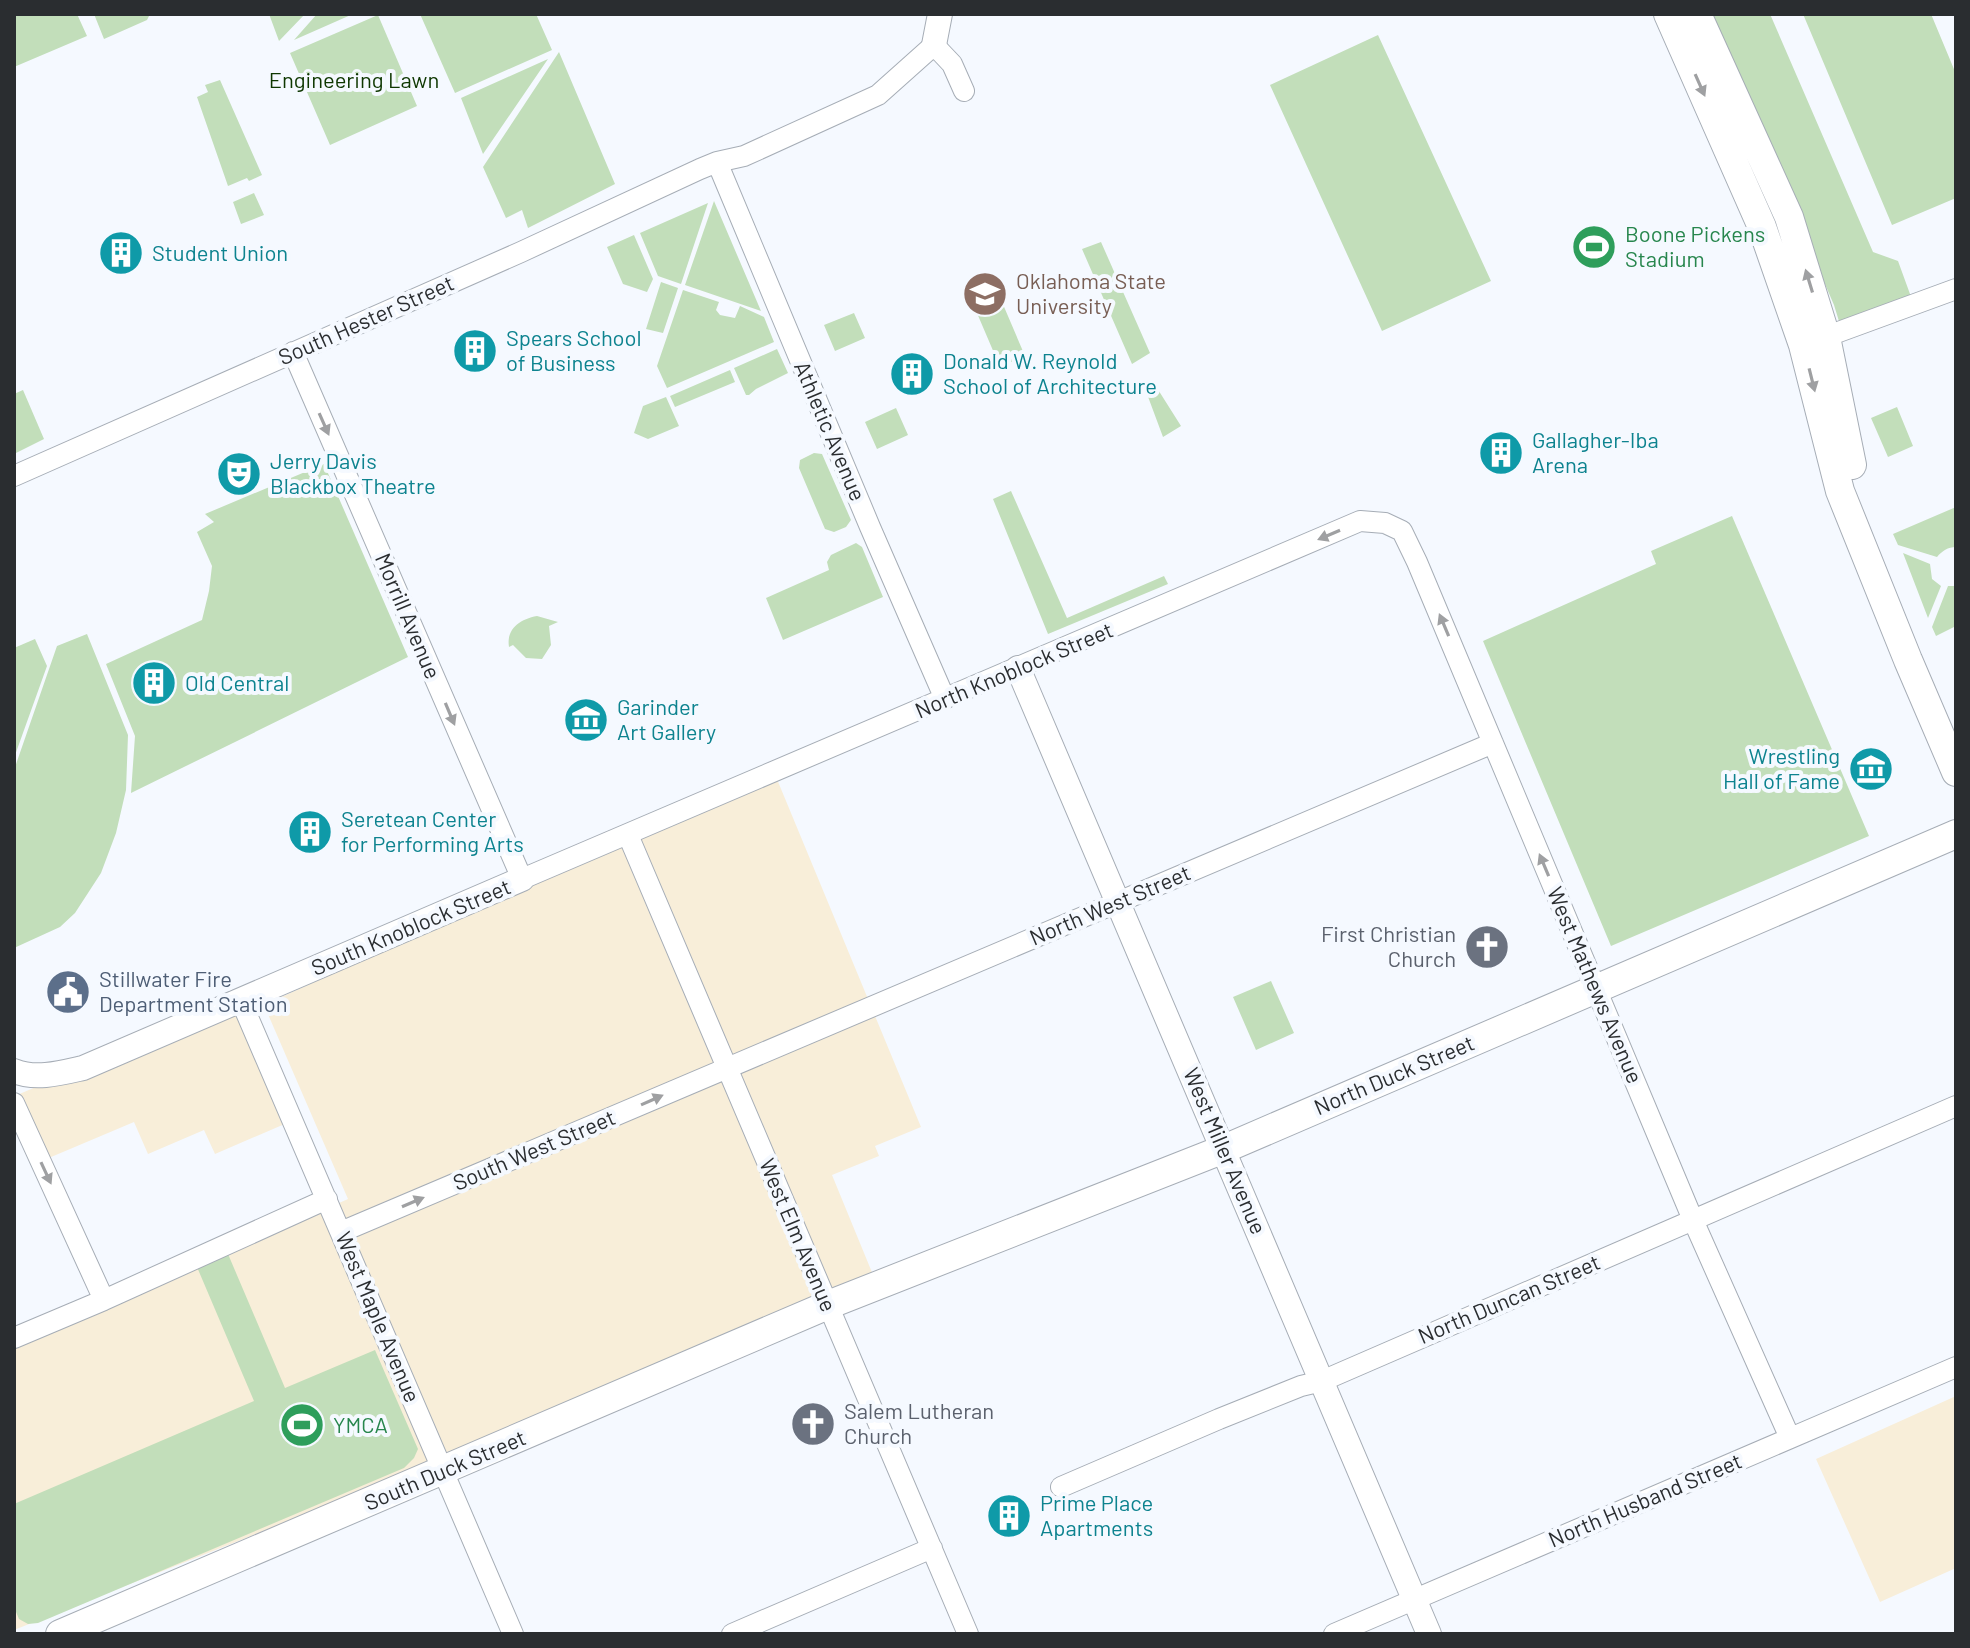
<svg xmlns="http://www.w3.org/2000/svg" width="1970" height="1648" viewBox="0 0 1970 1648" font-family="Barlow,sans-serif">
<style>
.commercial{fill:#f8eed9}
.green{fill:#c2deba}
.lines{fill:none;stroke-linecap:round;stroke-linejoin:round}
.minor-casing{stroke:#a6adb6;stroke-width:22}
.tertiary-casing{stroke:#a6adb6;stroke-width:26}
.secondary-casing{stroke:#a6adb6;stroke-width:30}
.minor{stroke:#fff;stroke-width:20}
.tertiary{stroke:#fff;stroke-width:24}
.secondary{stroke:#fff;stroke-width:28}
.oneway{fill:#9fa0a2}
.labels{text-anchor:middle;stroke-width:8;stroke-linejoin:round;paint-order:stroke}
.park-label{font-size:22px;fill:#0e3700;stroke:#f5f9ff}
.leisure-label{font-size:22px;fill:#27864d;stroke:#f5f9ff;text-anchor:start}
.culture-label{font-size:22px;fill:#0d838f;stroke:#f5f9ff;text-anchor:start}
.education-label{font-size:22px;fill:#785e54;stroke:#f5f9ff;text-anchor:start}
.street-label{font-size:22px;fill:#2a2d30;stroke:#f5f9ff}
.worship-label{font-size:22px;fill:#5b616d;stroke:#f5f9ff;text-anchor:end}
.service-label{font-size:22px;fill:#4e5e75;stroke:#f5f9ff;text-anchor:start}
</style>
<rect width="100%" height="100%" fill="#f5f9ff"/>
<!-- commercial -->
<path class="commercial" d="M774,772L921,1127L875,1146L879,1156L832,1175L878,1287L14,1630V1348L348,1199L264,1005Z
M242,1000L294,1120L215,1154L204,1130L148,1154L134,1122L44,1160L17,1095Z
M1956,1396V1568L1880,1602L1816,1459Z"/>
<!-- green -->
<path class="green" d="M14,14H77L87,36L14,67Z
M94,14H150L147,20L104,39Z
M269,14H305L279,41Z
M317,14H353L294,40Z
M420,14H536L552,50L455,93Z
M1709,14H1770L1873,252L1898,261L1914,305L1842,331L1834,305Z
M1803,14H1931L1956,74V198L1892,225Z
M378,15L417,106L330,145L290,53Z
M1378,35L1491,281L1382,331L1270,85Z
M559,52L615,184L528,228L522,210L506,218L483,167Z
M548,59L483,154L461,98Z
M220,80L262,175L249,181L247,178L228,186L197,97L208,92L205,85Z
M254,193L264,215L241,224L233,202Z
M714,201L761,311L685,285Z
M708,203L681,284L658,276L640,233Z
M634,235L653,279L647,292L623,284L607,247Z
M1101,242L1150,353L1132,364L1082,249Z
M993,281L1025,356L1000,367L968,292Z
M661,282L678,288L663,333L646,329Z
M683,290L719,302L716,310L720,315L735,318L740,306L764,317L774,342L667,388L657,366Z
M854,313L865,338L835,351L824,325Z
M777,349L788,373L756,389L749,395H746L734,368Z
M730,370L735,382L675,407L670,396Z
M1157,388L1181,426L1163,437L1147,394Z
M23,390L44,439L14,454V394Z
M666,397L679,426L648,439L634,433L643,406Z
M1897,407L1913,446L1888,457L1871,418Z
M896,408L908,435L877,449L865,422Z
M814,453L822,454L851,520L846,527L834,532L825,529L799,468L800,460Z
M324,464L408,657L131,793L135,736L106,664L202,620L209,591L212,566L197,532L214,522L205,514Z
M1011,491L1067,618L1164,576L1168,584L1048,634L993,499Z
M1956,507V547C1948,547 1942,551 1937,557L1898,545L1893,534Z
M1732,516L1869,836L1611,946L1483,641L1656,564L1651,551Z
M856,543L862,547L883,597L783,640L766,598L829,570L827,562L831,555Z
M1903,553L1930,564L1932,579L1941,586L1928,618Z
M1948,586H1956V626L1936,636L1932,627Z
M537,616L558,622L549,626L551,645L542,659L526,658L513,645L509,647C506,629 520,619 537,616Z
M87,634L128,735L126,790L116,833L101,873L75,913L60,927L14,948V770L57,646Z
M35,639L47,666L14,758V648Z
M1271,981L1294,1033L1256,1050L1233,997Z
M228,1254L285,1388L375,1350L418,1449L414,1458L404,1468L38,1623L28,1624L19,1619L14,1607V1504L254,1401L197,1267Z"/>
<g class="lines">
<!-- minor casing -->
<g class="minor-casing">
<path id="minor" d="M717,162L870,527L945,699
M1814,341L1956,289
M293,352L522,879L1360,521L1385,523L1402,531L1417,562L1693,1220L1790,1438
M14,476L521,252L700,169L717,162L744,156L878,95L934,45L952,64L964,91
M628,835L968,1634
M241,1001L513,1634
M14,1103L104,1300
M341,1232L1493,743
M14,1338L104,1300L327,1199
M1061,1487L1219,1419L1301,1386L1322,1381L1956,1106
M732,1634L932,1548
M1334,1634L1956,1367"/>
</g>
<!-- tertiary casing -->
<g class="tertiary-casing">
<path id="tertiary" d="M934,45L940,14
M1018,668L1429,1634
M14,1071C36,1080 61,1073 83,1068L522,879"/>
</g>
<!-- secondary casing -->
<g class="secondary-casing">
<path id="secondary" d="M1668,14L1762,227L1803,345L1840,491L1908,660L1956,772
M1697,14L1789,217L1826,337L1852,465
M60,1634L828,1305L1224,1149L1956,834"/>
</g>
<!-- minor -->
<use href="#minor" class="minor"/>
<!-- tertiary -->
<use href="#tertiary" class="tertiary"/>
<!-- secondary -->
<use href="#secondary" class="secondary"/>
</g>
<!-- one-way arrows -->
<defs><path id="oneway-solid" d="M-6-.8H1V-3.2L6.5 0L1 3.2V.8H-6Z" transform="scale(2)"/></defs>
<g class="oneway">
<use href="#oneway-solid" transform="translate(1700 85) rotate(66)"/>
<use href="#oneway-solid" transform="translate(1809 281) rotate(-107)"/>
<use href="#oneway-solid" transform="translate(1812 380) rotate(76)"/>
<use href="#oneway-solid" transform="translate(324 424) rotate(66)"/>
<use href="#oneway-solid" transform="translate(1329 535) rotate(157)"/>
<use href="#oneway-solid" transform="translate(1444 625) rotate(-113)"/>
<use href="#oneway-solid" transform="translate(450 714) rotate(67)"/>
<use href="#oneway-solid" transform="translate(1544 865) rotate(-113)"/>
<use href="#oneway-solid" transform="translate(652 1100) rotate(-24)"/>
<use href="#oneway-solid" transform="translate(46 1173) rotate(65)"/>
<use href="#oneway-solid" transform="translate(413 1202) rotate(-23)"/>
</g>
<!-- icons -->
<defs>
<g id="stadium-disc" transform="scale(2.3)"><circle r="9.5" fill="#2e9e5b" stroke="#f5f9ff"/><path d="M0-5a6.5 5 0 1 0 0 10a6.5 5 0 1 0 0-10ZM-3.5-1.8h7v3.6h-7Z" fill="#fff"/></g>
<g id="building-disc" transform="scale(2.3)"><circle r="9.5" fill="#0f9aa8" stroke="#f5f9ff"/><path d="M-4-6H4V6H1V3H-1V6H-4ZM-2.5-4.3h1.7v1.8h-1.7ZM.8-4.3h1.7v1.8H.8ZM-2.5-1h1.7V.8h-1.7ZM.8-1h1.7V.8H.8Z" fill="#fff"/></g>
<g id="university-disc" transform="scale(2.3)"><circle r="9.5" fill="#8d6e63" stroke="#f5f9ff"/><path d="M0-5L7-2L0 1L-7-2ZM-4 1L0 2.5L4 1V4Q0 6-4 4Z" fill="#fff"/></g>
<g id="theatre-disc" transform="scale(2.3)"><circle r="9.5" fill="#0f9aa8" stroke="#f5f9ff"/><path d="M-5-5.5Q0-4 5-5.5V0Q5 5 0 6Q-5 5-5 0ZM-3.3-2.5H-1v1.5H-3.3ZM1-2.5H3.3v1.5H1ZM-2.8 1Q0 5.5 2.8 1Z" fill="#fff"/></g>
<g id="museum-disc" transform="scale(2.3)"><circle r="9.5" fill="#0f9aa8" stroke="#f5f9ff"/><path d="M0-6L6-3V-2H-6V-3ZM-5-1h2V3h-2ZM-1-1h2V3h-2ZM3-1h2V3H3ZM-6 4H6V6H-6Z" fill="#fff"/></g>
<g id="church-disc" transform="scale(2.3)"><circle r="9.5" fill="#6b7280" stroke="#f5f9ff"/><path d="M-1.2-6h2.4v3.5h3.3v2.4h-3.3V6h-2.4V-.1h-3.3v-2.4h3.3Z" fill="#fff"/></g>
<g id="civic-disc" transform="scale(2.3)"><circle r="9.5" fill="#5c6f8a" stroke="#f5f9ff"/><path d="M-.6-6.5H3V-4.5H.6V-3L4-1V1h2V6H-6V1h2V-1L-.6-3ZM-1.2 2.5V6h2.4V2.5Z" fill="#fff"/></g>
</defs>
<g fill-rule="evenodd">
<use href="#stadium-disc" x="1594" y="247"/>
<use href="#building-disc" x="121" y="253"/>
<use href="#university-disc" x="985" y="294"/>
<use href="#building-disc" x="475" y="351"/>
<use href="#building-disc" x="912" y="374"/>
<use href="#building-disc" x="1501" y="453"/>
<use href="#theatre-disc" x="239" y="474"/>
<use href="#building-disc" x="154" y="683"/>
<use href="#museum-disc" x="586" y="720"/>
<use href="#museum-disc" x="1871" y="769"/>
<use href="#building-disc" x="310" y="832"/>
<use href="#church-disc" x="1487" y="947"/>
<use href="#civic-disc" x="68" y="992"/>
<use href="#church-disc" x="813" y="1424"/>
<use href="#stadium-disc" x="302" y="1425"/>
<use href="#building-disc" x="1009" y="1516"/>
</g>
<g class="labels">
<!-- park labels -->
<g class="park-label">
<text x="354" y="88">Engineering Lawn</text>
</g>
<!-- leisure labels -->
<g class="leisure-label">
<text x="1625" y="242">Boone Pickens<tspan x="1625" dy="25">Stadium</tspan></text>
<text x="333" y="1433">YMCA</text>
</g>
<!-- culture labels -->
<g class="culture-label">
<text x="152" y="261">Student Union</text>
<text x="506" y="346">Spears School<tspan x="506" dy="25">of Business</tspan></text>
<text x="943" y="369">Donald W. Reynold<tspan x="943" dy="25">School of Architecture</tspan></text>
<text x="1532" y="448">Gallagher-Iba<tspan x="1532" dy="25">Arena</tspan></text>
<text x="270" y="469">Jerry Davis<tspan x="270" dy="25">Blackbox Theatre</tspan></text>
<text x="185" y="691">Old Central</text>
<text x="617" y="715">Garinder<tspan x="617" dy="25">Art Gallery</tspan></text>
<text x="1840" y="764" text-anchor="end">Wrestling<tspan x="1840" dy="25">Hall of Fame</tspan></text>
<text x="341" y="827">Seretean Center<tspan x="341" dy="25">for Performing Arts</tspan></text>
<text x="1040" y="1511">Prime Place<tspan x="1040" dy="25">Apartments</tspan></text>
</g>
<!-- education labels -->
<g class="education-label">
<text x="1016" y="289">Oklahoma State<tspan x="1016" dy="25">University</tspan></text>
</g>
<!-- street labels -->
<g class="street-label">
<text transform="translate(366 320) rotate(-24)" y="8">South Hester Street</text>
<text transform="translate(830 431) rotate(67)" y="8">Athletic Avenue</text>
<text transform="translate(408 616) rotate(67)" y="8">Morrill Avenue</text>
<text transform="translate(1014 670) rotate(-23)" y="8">North Knoblock Street</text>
<text transform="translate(1110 905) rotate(-23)" y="8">North West Street</text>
<text transform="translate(411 927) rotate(-23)" y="8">South Knoblock Street</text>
<text transform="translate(1595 985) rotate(67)" y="8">West Mathews Avenue</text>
<text transform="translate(1394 1075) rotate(-23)" y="8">North Duck Street</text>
<text transform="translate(534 1150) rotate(-23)" y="8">South West Street</text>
<text transform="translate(1225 1151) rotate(67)" y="8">West Miller Avenue</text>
<text transform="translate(798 1235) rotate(67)" y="8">West Elm Avenue</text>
<text transform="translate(1509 1299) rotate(-23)" y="8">North Duncan Street</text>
<text transform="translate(378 1317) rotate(67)" y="8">West Maple Avenue</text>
<text transform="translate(445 1470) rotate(-23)" y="8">South Duck Street</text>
<text transform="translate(1645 1500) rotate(-23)" y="8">North Husband Street</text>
</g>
<!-- worship labels -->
<g class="worship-label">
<text x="1456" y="942">First Christian<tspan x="1456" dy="25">Church</tspan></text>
<text x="844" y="1419" text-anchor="start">Salem Lutheran<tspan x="844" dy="25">Church</tspan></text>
</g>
<!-- service labels -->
<g class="service-label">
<text x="99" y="987">Stillwater Fire<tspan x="99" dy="25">Department Station</tspan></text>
</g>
</g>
<!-- border -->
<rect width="1970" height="1648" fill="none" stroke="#2a2d30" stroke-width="32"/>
</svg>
